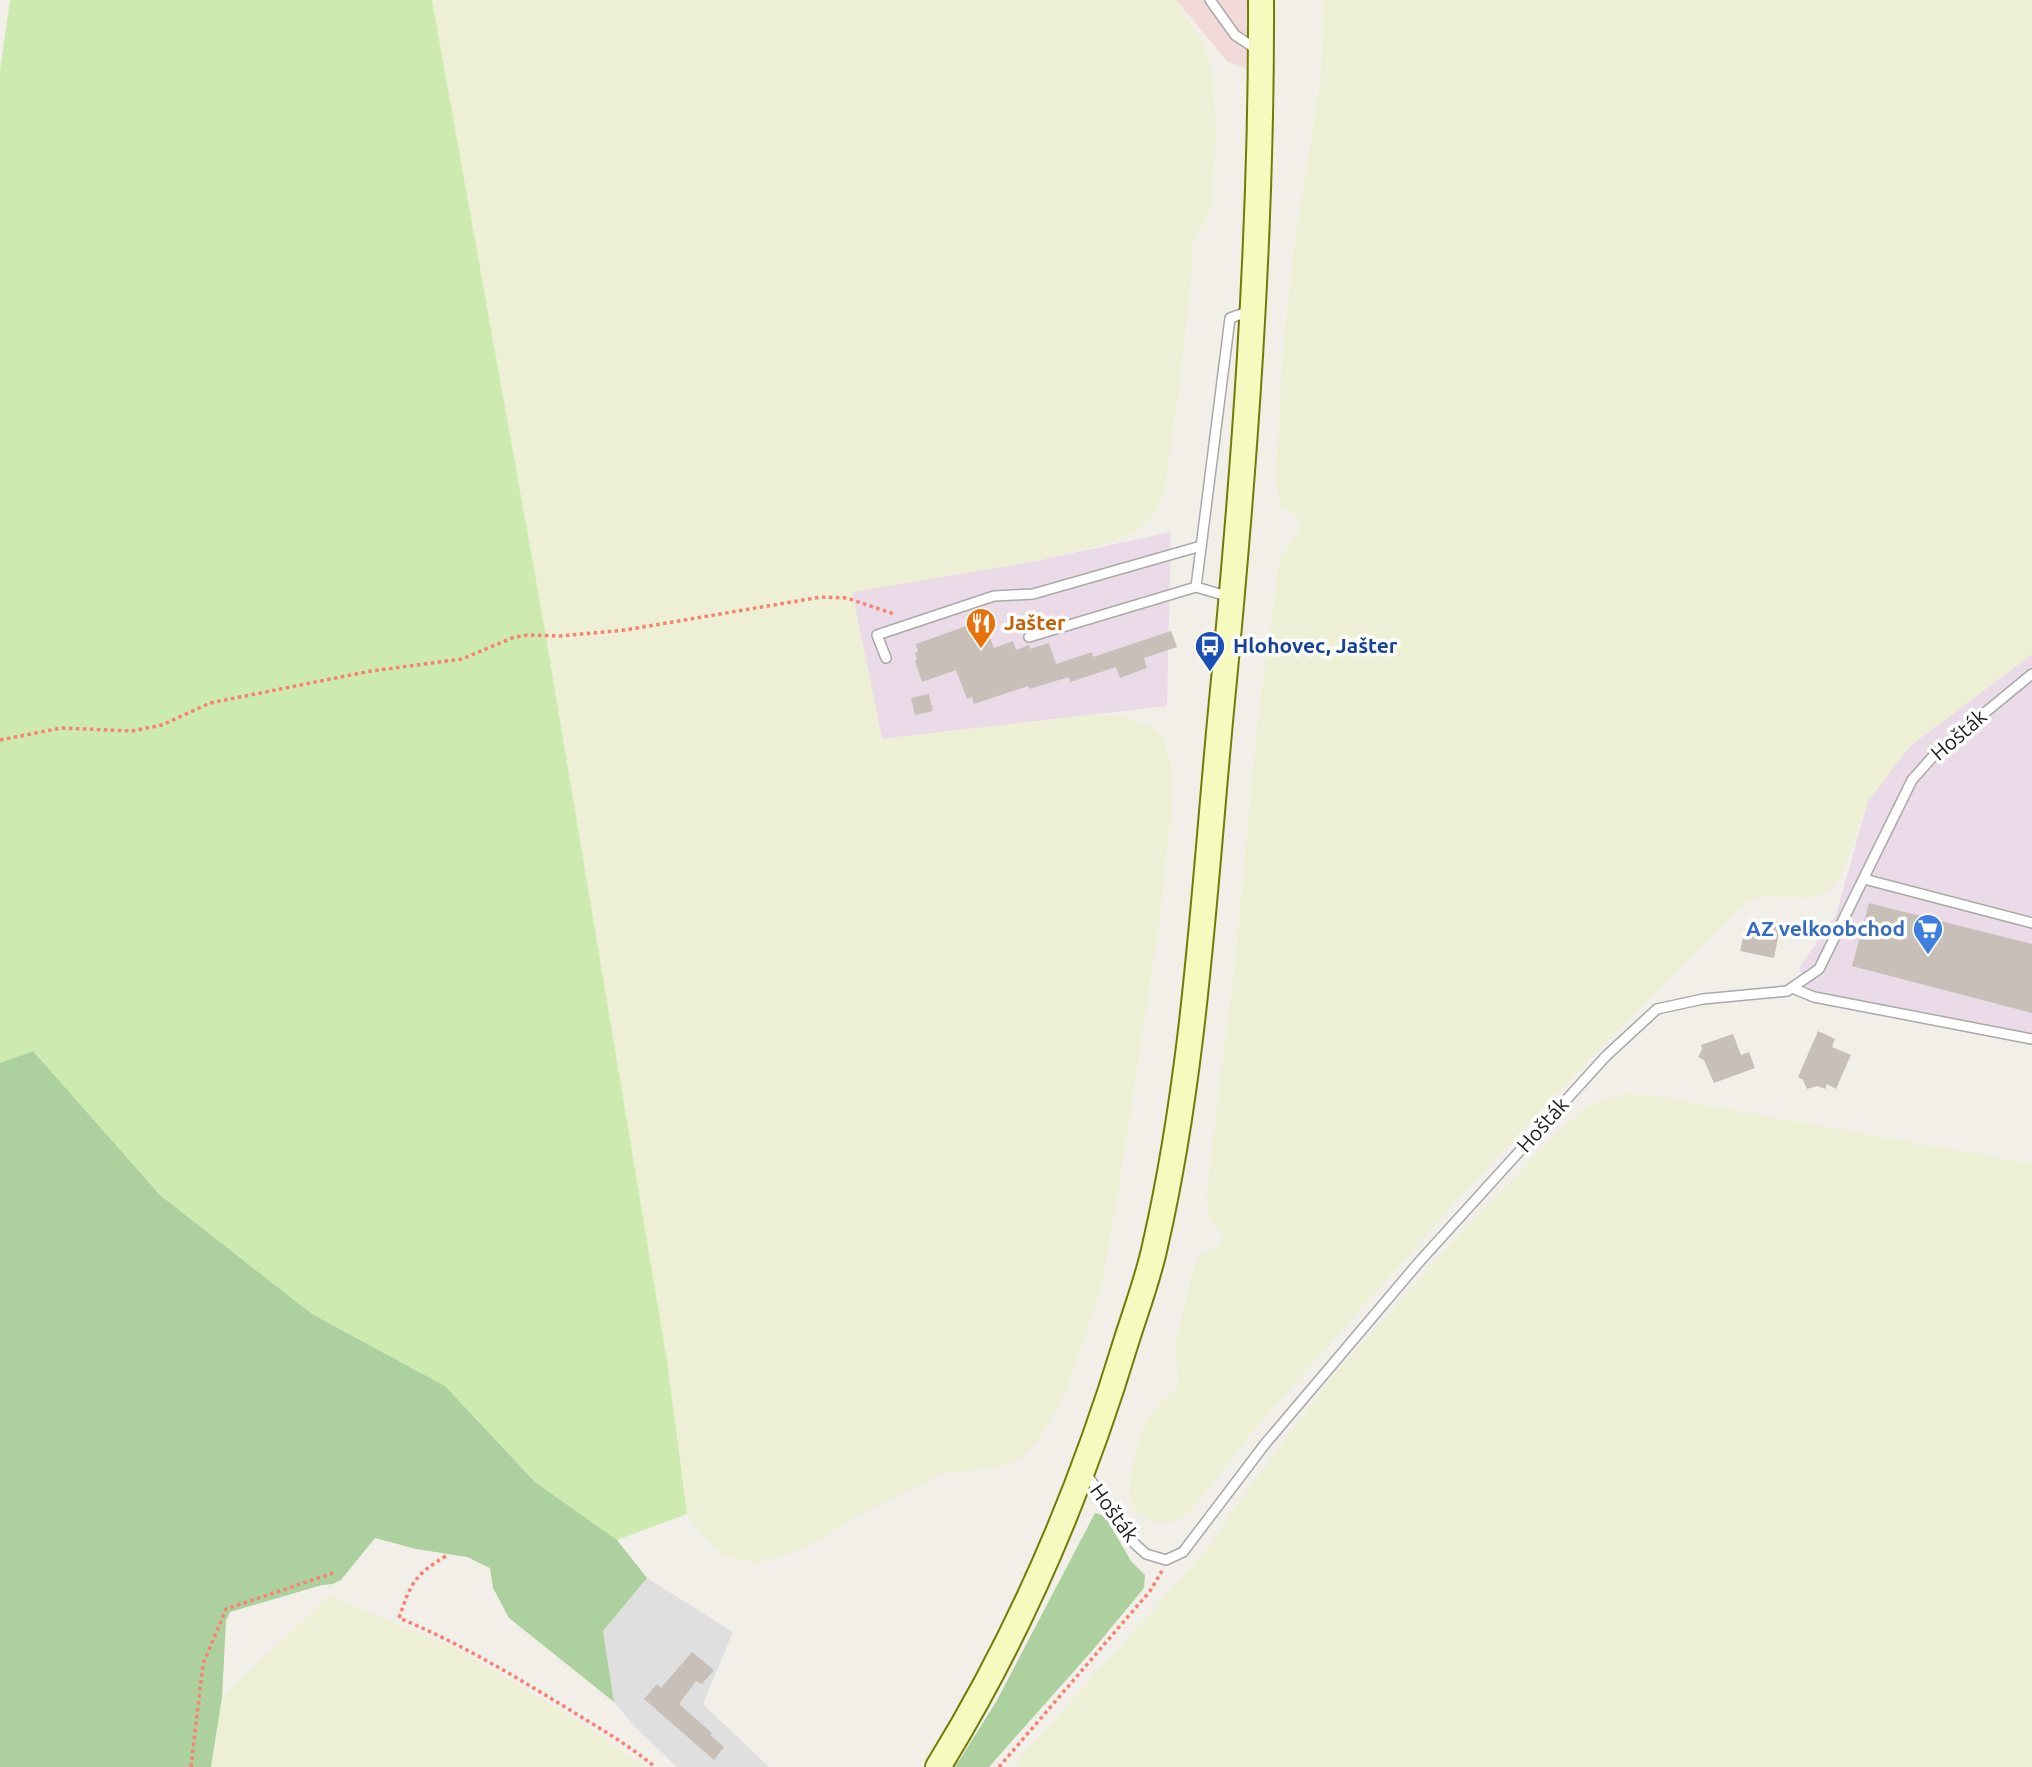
<svg xmlns="http://www.w3.org/2000/svg" width="2032" height="1767" viewBox="0 0 2032 1767" font-family="Ubuntu,sans-serif">
<style>
.residential{fill:#e0dfdf}
.commercial{fill:#f2dad9}
.industrial{fill:#ebdbe8}
.farmland{fill:#eef0d5}
.grass{fill:#cdebb0}
.forest{fill:#add19e}
.building{fill:#c7bfb8}
.lines{fill:none;stroke-linecap:round;stroke-linejoin:round}
.service-casing{stroke:#a9a9a9;stroke-width:12}
.secondary-casing{stroke:#707d05;stroke-width:28}
.path{stroke:#fa8072;stroke-width:3.5;stroke-dasharray:3.5 3.5;stroke-linecap:butt}
.service{stroke:#fff;stroke-width:9}
.secondary{stroke:#f7fabf;stroke-width:24}
.labels{text-anchor:middle;stroke-width:7;stroke-linejoin:round;paint-order:stroke}
.food-label{font-size:21px;font-weight:bold;fill:#c56008;stroke:#fff;text-anchor:start}
.transit-label{font-size:21px;font-weight:bold;fill:#164399;stroke:#fff;text-anchor:start}
.street-label{font-size:21px;fill:#222;stroke:#fff}
.shop-label{font-size:21px;font-weight:bold;fill:#366cbe;stroke:#fff;text-anchor:end}
</style>
<rect width="100%" height="100%" fill="#f2efe9"/>
<!-- residential -->
<path class="residential" d="M647,1578L733,1632L703,1704L769,1767H677L635,1727L614,1702L603,1631Z"/>
<!-- commercial -->
<path class="commercial" d="M1176,0H1255L1256,25L1247,69L1227,61Z"/>
<!-- industrial -->
<path class="industrial" d="M1171,532L1167,706L882,739L852,592L1041,560Z
M2032,654V1039L1813,1003L1799,968L1836,915L1868,801L1910,746Z"/>
<!-- farmland -->
<path class="farmland" d="M432,0H1175L1203,43L1213,73L1216,133L1213,192L1210,211L1192,245L1191,281L1179,389L1164,493L1155,512L1147,522L1129,535L1110,542L1041,560L852,592L882,739L1089,715H1118L1152,727L1163,738L1170,760L1173,791L1160,917L1118,1194L1101,1289L1067,1390L1038,1441L1022,1457L1006,1465L941,1474L862,1513L809,1546L782,1556L757,1563L736,1559L717,1551L702,1536L687,1514L667,1360L543,619Z
M1323,0H2032V654L1910,746L1868,801L1841,876L1827,892L1811,898L1766,896L1751,899L1736,912L1612,1036L1472,1183L1259,1424L1188,1514L1177,1521L1162,1523L1151,1521L1141,1515L1132,1505L1129,1492L1130,1476L1143,1426L1162,1400L1178,1388L1176,1339L1194,1266L1200,1256L1217,1247L1222,1240L1223,1235L1210,1219L1206,1199L1236,954L1257,726L1280,557L1297,534L1301,526L1298,518L1280,504L1276,484L1282,359L1294,248L1321,76Z
M1625,1094L1647,1095L2032,1164V1767H1012L1204,1553L1246,1492L1331,1379L1460,1234L1563,1127L1589,1105Z
M329,1596L453,1647L579,1721L645,1767H211L222,1697Z"/>
<!-- grass -->
<path class="grass" d="M10,0H432L543,619L667,1360L687,1514L617,1540L535,1482L445,1386L312,1314L160,1195L33,1051L0,1063V70Z"/>
<!-- forest -->
<path class="forest" d="M33,1051L160,1195L312,1314L445,1386L535,1482L617,1540L647,1578L603,1631L614,1702L509,1618L493,1588L490,1568L467,1557L416,1549L375,1538L341,1580L333,1584L322,1585L230,1612L226,1621L222,1697L211,1767H0V1063Z
M1095,1513L1105,1516L1131,1561L1145,1575L1144,1588L1092,1651L989,1767H955L996,1702Z"/>
<!-- building -->
<path class="building" d="M983,620L994,648L1013,641L1016,650L1029,645L1030,649L1049,643L1056,664L1092,652L1093,657L1171,631L1177,647L1144,658L1147,668L1120,678L1116,667L1070,682L1069,677L1029,689L1028,686L974,704L972,697L967,699L956,670L922,682L915,661L917,660L915,653L918,652L916,644Z
M929,694L933,711L915,715L911,698Z
M1869,903L2032,944V1013L1852,966Z
M1765,919L1781,922L1774,958L1740,951L1745,928L1762,931Z
M1818,1031L1835,1039L1832,1047L1851,1055L1836,1089L1827,1084L1825,1089L1817,1086L1807,1089L1803,1080L1798,1077Z
M1733,1034L1741,1055L1749,1052L1755,1068L1714,1083L1704,1060L1698,1057L1702,1050L1701,1045Z
M692,1652L714,1670L702,1684L696,1681L679,1704L712,1733L710,1735L724,1747L714,1760L644,1699L657,1684L661,1688Z"/>
<g class="lines">
<!-- service casing -->
<g class="service-casing">
<path id="service" d="M1210,0L1235,35L1256,49
M1196,587L1230,318L1250,311
M1029,637L1196,587L1230,597
M886,658L877,635L994,596L1033,594L1201,546
M1864,879L2032,923
M1792,988L1814,997L2032,1039
M1085,1472L1135,1544L1146,1554L1166,1560L1183,1552L1265,1444L1420,1261L1606,1056L1657,1009L1703,999L1787,991L1819,969L1912,780L1936,753L2032,674"/>
</g>
<!-- secondary casing -->
<g class="secondary-casing">
<path id="secondary" d="M938,1767C1020,1634 1081,1491 1126,1342C1136,1310 1148,1279 1155,1246C1195,1071 1204,890 1221,711C1244,475 1262,237 1261,0"/>
</g>
<!-- path -->
<path class="path" d="M0,740L61,728L132,731L162,725L210,703L371,671L462,659L512,638L527,635L560,636L625,630L821,597L847,598L894,614
M446,1556C414,1575 411,1583 399,1618C460,1643 514,1676 570,1710C599,1728 629,1745 655,1767
M191,1767L203,1664L226,1609L336,1572
M999,1767L1150,1591L1162,1571"/>
<!-- service -->
<use href="#service" class="service"/>
<!-- secondary -->
<use href="#secondary" class="secondary"/>
</g>
<!-- icons -->
<defs>
<g id="restaurant-pin" transform="scale(1.575)"><path d="M0 17L-7.5 6A9.5 9.5 0 1 1 7.5 6Z" fill="#e8710a" stroke="#fff"/><path d="M-5-6h1v4h1v-4h1v4h1v-4h1v5L-1.5 .5V6h-2V.5L-5-1ZM5-6V6H3V1.5H1.5Q1.5-4 5-6Z" fill="#fff"/></g>
<g id="bus-pin" transform="scale(1.575)"><path d="M0 17L-7.5 6A9.5 9.5 0 1 1 7.5 6Z" fill="#1a4fb4" stroke="#fff"/><path d="M-5-6H5V4H4V6H2V4H-2V6H-4V4H-5ZM-3.5-4V0h7V-4ZM-3.5 1.2v1.5H-2V1.2ZM2 1.2v1.5H3.5V1.2Z" fill="#fff"/></g>
<g id="supermarket-pin" transform="scale(1.575)"><path d="M0 17L-7.5 6A9.5 9.5 0 1 1 7.5 6Z" fill="#3f7fe0" stroke="#fff"/><path d="M-6-5.5h2.5l.6 2H6L4.5 2H-2.5L-4.4-4H-6ZM-1.5 3.2a1.3 1.3 0 1 0 .1 0ZM3 3.2a1.3 1.3 0 1 0 .1 0Z" fill="#fff"/></g>
</defs>
<g fill-rule="evenodd">
<use href="#restaurant-pin" x="981" y="623"/>
<use href="#bus-pin" x="1210" y="646"/>
<use href="#supermarket-pin" x="1928" y="929"/>
</g>
<g class="labels">
<!-- food labels -->
<g class="food-label">
<text x="1004" y="630">Jašter</text>
</g>
<!-- transit labels -->
<g class="transit-label">
<text x="1233" y="653">Hlohovec, Jašter</text>
</g>
<!-- street labels -->
<g class="street-label">
<text transform="translate(1959 735) rotate(-41)" y="7">Hošták</text>
<text transform="translate(1543 1125) rotate(-48)" y="7">Hošták</text>
<text transform="translate(1114 1513) rotate(54)" y="7">Hošták</text>
</g>
<!-- shop labels -->
<g class="shop-label">
<text x="1905" y="936">AZ velkoobchod</text>
</g>
</g>
</svg>
